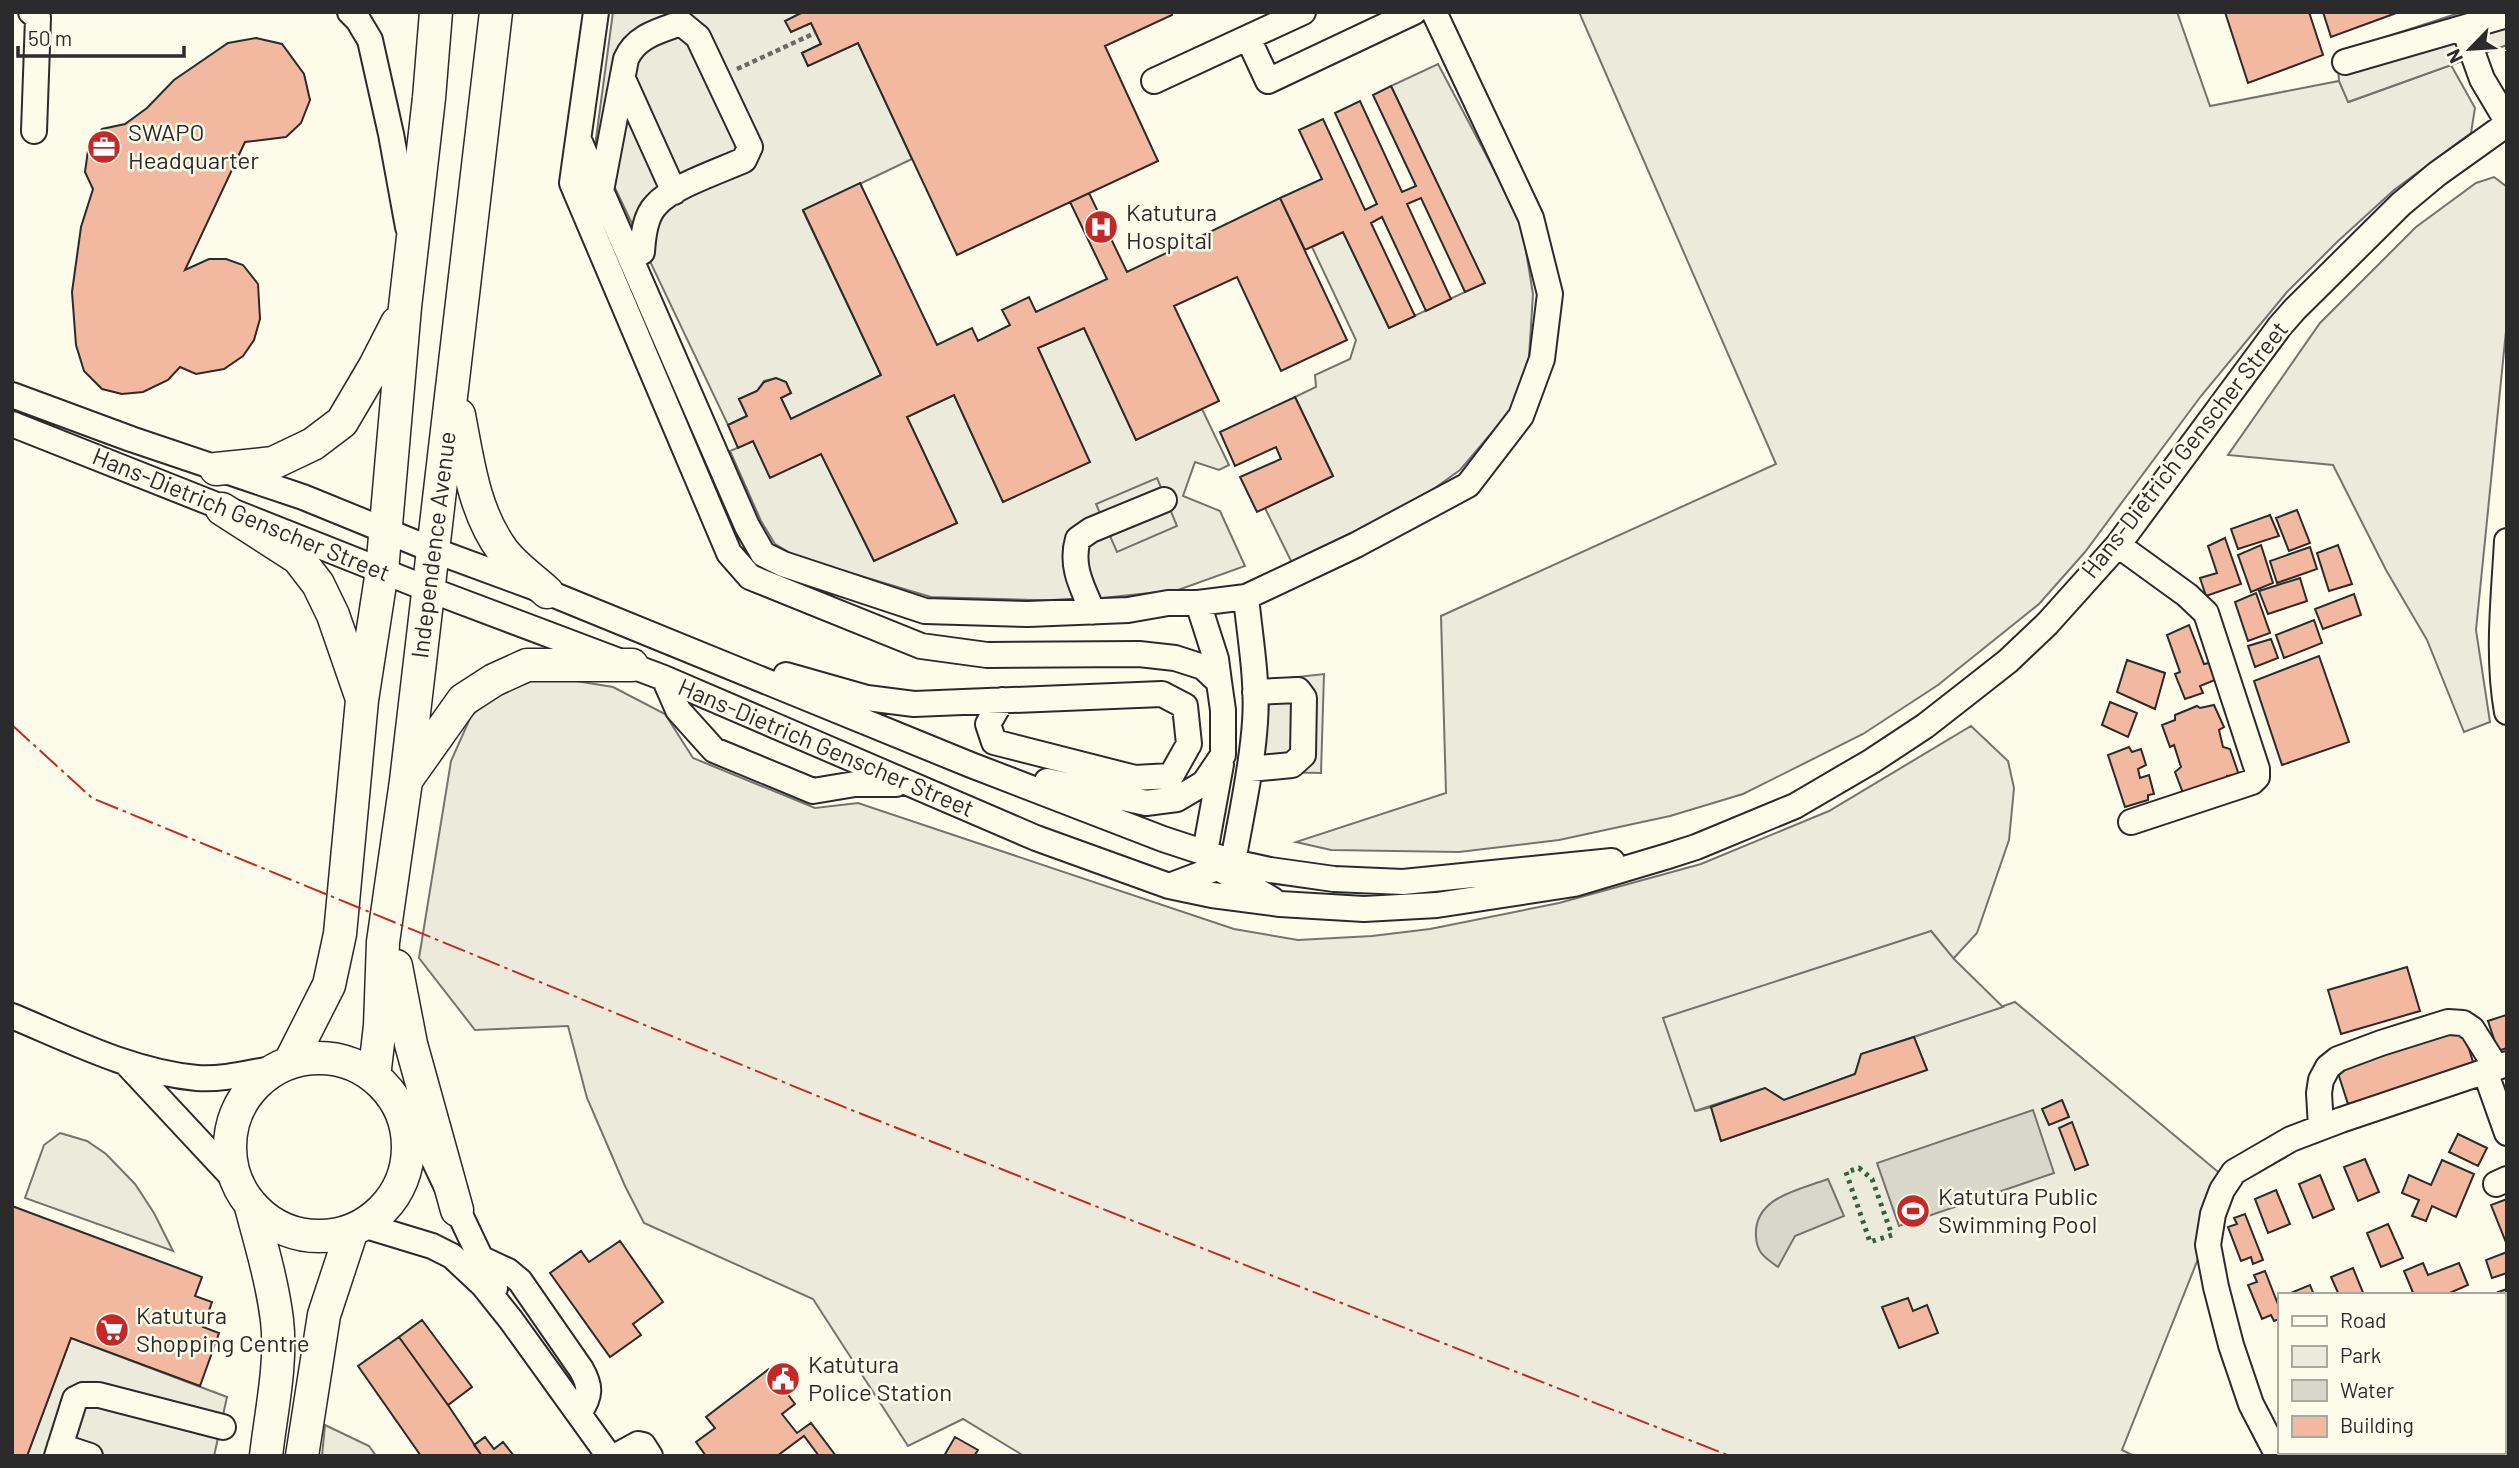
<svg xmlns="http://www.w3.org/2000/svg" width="2519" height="1468" viewBox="0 0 2519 1468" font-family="Barlow,sans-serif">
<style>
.green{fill:#ecebdb;stroke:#74746e;stroke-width:2}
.parking{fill:#eceadb;stroke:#74746e;stroke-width:2}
.water{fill:#d8d7c9;stroke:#74746e;stroke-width:2}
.building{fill:#f2b8a0;stroke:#2b2b2b;stroke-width:2}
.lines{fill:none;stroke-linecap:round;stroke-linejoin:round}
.minor-casing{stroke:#2b2b2b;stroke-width:28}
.major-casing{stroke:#2b2b2b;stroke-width:35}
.path{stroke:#6a6964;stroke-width:4.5;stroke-dasharray:5 3.5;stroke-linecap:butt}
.minor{stroke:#fdfbea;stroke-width:24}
.major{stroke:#fdfbea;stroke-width:32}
.hedge{stroke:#34623c;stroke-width:5;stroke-dasharray:3.5 5;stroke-linecap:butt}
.power{stroke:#c62828;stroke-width:2;stroke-dasharray:24 5 3.5 5;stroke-linecap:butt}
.labels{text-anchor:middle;stroke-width:5;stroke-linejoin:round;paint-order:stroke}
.poi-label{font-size:24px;fill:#2b2b2b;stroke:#fdfbea;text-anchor:start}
.street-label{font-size:24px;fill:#2b2b2b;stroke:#fdfbea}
</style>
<rect width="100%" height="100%" fill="#fdfbea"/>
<!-- green -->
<path class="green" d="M1579,12H2177L2210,106L2339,81L2349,102L2451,65L2475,108L2471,133L2394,190L2337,242L2287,292L2201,396L2085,552L2039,604L1938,685L1863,734L1743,794L1670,816L1559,840L1459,852L1331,850L1296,842L1446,793L1441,616L1776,464Z
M1438,64L1521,221L1533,294L1529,357L1512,409L1460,470L1421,498L1292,563L1265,508L1333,476L1295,397L1316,387L1315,375L1350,359L1356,340L1312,247L1343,232L1389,328L1484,283L1391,86Z
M2494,177L2507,187V321L2476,630L2490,722L2464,732L2427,640L2386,570L2333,465L2228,455L2320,323L2416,227L2476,183Z
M1084,328L1136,440L1202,409L1229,465L1219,470L1195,462L1183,496L1220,511L1245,566L1178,590L1074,601L931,597L797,557L775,544L761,521L730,451L753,441L770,477L821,454L874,561L957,523L907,417L954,395L1003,502L1089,462L1038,348Z
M534,680H570L613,687L665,714L693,758L815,808L858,803L1234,929L1298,940L1372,936L1430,929L1559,903L1701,864L1829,811L1971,726L2008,761L2014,788L2009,840L1977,933L1953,959L1931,931L1696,1111L1711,1107L1721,1141L1927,1070L1914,1037L2015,1002L2229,1181L2122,1450L2134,1456H1024L963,1419L908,1446L813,1299L644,1223L625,1186L587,1098L568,1026L475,1030L419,958L451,761L471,716L496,694Z"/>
<!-- parking -->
<path class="parking" d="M613,12H803L786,21L791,32L811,23L821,44L802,53L808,66L858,43L912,159L803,211L881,375L791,419L781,398L791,393L786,382L776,378L764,381L757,391L739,399L747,416L728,425L595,146Z
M2462,12H2507V45L2348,102L2339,81L2337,53Z
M1157,478L1177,526L1117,552L1096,504Z
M1324,674L1321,773L1263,772L1271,680Z
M1931,931L1954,959L2003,1007L1862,1054L1855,1074L1784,1100L1765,1088L1695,1111L1663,1018Z
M60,1133L87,1141L106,1154L135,1184L154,1213L173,1251L25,1198L44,1145Z
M71,1338L227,1397L214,1456H27Z
M325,1425L369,1446L376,1456H322Z"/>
<!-- water -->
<path class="water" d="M2033,1110L2054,1173L1899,1226L1877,1163Z
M1828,1179L1844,1216L1795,1236L1778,1267C1765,1258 1757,1253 1756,1237C1753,1197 1799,1190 1828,1179Z"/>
<!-- building -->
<path class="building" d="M803,12H1171L1172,15L1105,46L1158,161L957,255L858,43L808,66L802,53L821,44L811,23L791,32L785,21Z
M2225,12H2309L2323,55L2248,83Z
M2323,12H2399L2331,37Z
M256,38L282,44L304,74L310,100L301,123L286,137L245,142L185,270L209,259H226L243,265L258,284L260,319L254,340L243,356L224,369L196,374L180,367L168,380L143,392L122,394L102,389L84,371L76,345L72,292L81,227L93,189L85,172L88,150L102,129L125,124L147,108L174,80L228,43Z
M1391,86L1485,283L1465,292L1421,198L1407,204L1451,299L1426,311L1382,217L1371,223L1415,316L1389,328L1343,232L1305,250L1280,198L1322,179L1299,130L1323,119L1365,210L1377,204L1335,113L1360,101L1402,192L1416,186L1373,95Z
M860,183L937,345L972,328L978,341L1010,325L1002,310L1029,297L1036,312L1107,279L1070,202L1089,193L1127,272L1280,198L1347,340L1281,371L1237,277L1174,306L1219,401L1136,440L1084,328L1038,348L1090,462L1003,502L954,395L907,417L957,523L874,561L821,454L770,478L753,441L738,448L728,425L747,416L739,399L757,391L764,382L776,378L786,382L791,393L781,398L791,419L881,375L803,210Z
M1295,397L1333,476L1257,512L1240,477L1281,459L1276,447L1235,466L1220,432Z
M2297,510L2310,543L2289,551L2276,518Z
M2270,515L2279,536L2238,549L2231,529Z
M2225,538L2241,584L2206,596L2200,578L2217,573L2208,546Z
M2261,545L2273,583L2251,592L2238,555Z
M2338,545L2352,584L2329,591L2317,553Z
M2310,547L2317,569L2277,583L2270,561Z
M2300,578L2307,601L2268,614L2259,591Z
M2256,593L2270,633L2248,641L2235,602Z
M2354,594L2361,615L2323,629L2315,609Z
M2314,620L2322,643L2284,658L2276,635Z
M2189,625L2204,664L2209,663L2215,680L2200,686L2203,693L2185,699L2175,674L2180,672L2167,635Z
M2271,639L2278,658L2255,667L2248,646Z
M2319,656L2349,742L2282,765L2254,681Z
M2127,660L2165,673L2155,709L2117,692Z
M2110,702L2137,713L2128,737L2102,725Z
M2214,705L2224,727L2219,730L2223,747L2230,749L2239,775L2227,776V781L2183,793L2175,772L2181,767L2174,745L2170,747L2162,725L2175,720V715L2197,706L2200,708Z
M2129,747L2132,752L2141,749L2146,765L2138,769L2140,778L2149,775L2154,794L2148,795V800L2125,807L2108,755Z
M2407,967L2420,1011L2341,1034L2328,990Z
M2506,1015L2507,1048L2498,1051L2488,1021Z
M2463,1030L2474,1065L2348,1104L2337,1070Z
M1914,1037L1927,1070L1721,1141L1711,1107L1765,1088L1784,1100L1855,1074L1861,1054Z
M2062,1100L2069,1117L2049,1125L2042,1109Z
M2072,1122L2088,1165L2075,1170L2059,1128Z
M2458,1134L2487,1148L2478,1166L2449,1152Z
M2365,1159L2379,1192L2358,1201L2344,1167Z
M2442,1160L2474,1174L2456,1217L2432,1206L2426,1221L2412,1216L2419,1200L2402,1193L2409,1175L2431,1185Z
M2320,1175L2334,1209L2313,1218L2299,1184Z
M2276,1190L2290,1224L2268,1233L2255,1199Z
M2507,1199V1245L2491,1205Z
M12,1206L202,1277L195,1296L212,1302L203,1327L219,1333L200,1386L71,1338L27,1456H12Z
M2245,1214L2263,1260L2253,1264L2251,1257L2241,1261L2228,1227L2237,1224L2234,1218Z
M2388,1224L2403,1258L2381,1267L2367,1233Z
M620,1241L663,1302L633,1324L641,1335L610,1357L550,1273L581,1251L589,1262Z
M2507,1252V1273L2492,1278L2486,1260Z
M2423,1263L2428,1275L2459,1263L2468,1285L2445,1295H2414L2404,1271Z
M2353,1268L2364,1295H2339L2331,1277Z
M2265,1271L2279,1307V1319L2274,1321L2271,1315L2262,1319L2248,1285L2257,1282L2254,1275Z
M2310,1285L2314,1295H2289L2288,1294Z
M2507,1289V1315L2503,1305V1295H2500L2498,1292Z
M1908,1298L1913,1311L1927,1305L1938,1333L1899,1348L1882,1307Z
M422,1320L472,1387L448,1405L399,1337Z
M399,1337L448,1405L482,1456H421L358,1366Z
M2507,1362V1396L2505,1397L2503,1363Z
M769,1369L795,1404L782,1414L797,1433L811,1423L836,1456H819L804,1436L777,1456H706L696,1442L715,1428L706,1417Z
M2507,1405V1429L2503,1430V1406Z
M2507,1435V1456H2500L2499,1452H2503V1437Z
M485,1437L494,1449L503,1442L514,1456H482L474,1445Z
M955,1437L978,1450L974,1456H944Z
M2373,1452H2408L2409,1456H2374Z
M2474,1452L2475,1456H2436L2435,1453Z"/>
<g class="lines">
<!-- minor casing -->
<g class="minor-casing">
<path id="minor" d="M31,12L38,18L34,131
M350,12L358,20L370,40L391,134L408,227
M596,12L572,183L729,553L750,577L921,646L987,655L1139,654L1175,658L1203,667L1219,682L1223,710V755L1204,783L1177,799L1146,803L1047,781
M2464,29L2482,79L2507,121
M1248,38L1268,81L1414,12
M2345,62L2507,15
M623,79L674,192
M1154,81L1303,12
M579,140L747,526L763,554L783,564L925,611L1028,614L1128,610L1168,603H1198L1246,597L1356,545L1468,485L1521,416L1542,359L1550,294L1531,218L1434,12
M601,191L626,59C636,36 659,31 681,23L698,37L750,147L744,160C722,170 671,187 656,205C645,216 643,236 642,252
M12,395L131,439L303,497L433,550L547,592L971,765L1163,839L1233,862L1270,870L1334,879L1403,882L1612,861
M12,424L428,589L664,678L1036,838L1169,886L1212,895L1280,904L1364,909L1437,905L1574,884L1668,856L1696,847L1795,806L1872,761L1925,726L1966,694L2008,661L2047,624L2118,545L2280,326L2295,309L2401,204L2437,174L2507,124
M2507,541C2504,598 2497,655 2507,712
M2118,545L2187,595L2206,613L2257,769V777L2252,782L2131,822
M1198,603L1216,659L1219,682
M1093,612C1082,587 1070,566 1078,539L1091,530L1164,500
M786,675L867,698L914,704L1162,694L1185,706L1189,744L1171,776L1135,778L994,742L988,724L1002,700
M664,678L678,710L714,750L813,791L855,784H896
M1221,764L1205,852L1218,868L1273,900
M1250,769L1292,765L1303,755L1304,698L1298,690L1255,692
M1169,886L1233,862C1241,815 1252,769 1255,722C1258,681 1250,638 1246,597
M12,1016C72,1041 132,1072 197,1078C223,1080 252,1072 277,1068
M127,1064L238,1183
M2485,1071L2507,1133
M396,1102L433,1158L495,1288
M2321,1127L2319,1093L2321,1080L2328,1067L2338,1059L2381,1043L2448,1022L2463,1023L2472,1029L2496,1067
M2496,1184L2507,1179
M363,1225L432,1246L452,1256L483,1285L511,1320L609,1456
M480,1258L508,1271L520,1281L581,1369C591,1386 591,1396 579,1413
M60,1446L90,1456
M57,1456L75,1399L83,1395H99L223,1427
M616,1456L638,1444L643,1445L650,1456
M2278,1456L2251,1404L2231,1345L2216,1287L2208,1245L2213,1214L2222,1190L2234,1172L2291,1139L2341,1120L2507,1064"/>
</g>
<!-- major casing -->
<g class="major-casing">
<path id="major" d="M459,415C468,462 474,512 503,551C515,567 533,579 547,592
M216,469L273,463L313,444L342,422L375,366L397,323
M222,509L298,558L318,584L333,615L361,696
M407,779L463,700L494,680L527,665H632
M396,966L411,1044L457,1210
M230 1147a89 89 0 1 1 178 0a89 89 0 1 1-178 0Z
M290,1062L329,985L340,934L362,700L382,571L405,307L429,98L436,12
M374,1077L380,1026L383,942L406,781L496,12
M250,1203C260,1241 272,1280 277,1320C282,1364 271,1412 266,1456
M302,1456L324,1315L352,1230"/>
</g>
<!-- path -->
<path class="path" d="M737,69L815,33"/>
<!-- minor -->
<use href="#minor" class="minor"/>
<!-- major -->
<use href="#major" class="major"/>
<!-- hedge -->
<path class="hedge" d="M1859,1168L1872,1179L1892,1235L1870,1242L1846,1172Z"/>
<!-- power -->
<path class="power" d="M12,725L92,798L854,1111L1730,1456"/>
</g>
<!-- icons -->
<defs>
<g id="office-disc" transform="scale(1.75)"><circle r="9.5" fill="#c62828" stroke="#fdfbea"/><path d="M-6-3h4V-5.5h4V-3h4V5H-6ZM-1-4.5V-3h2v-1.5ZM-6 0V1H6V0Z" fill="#fff"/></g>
<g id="hospital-disc" transform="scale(1.75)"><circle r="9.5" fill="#c62828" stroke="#fdfbea"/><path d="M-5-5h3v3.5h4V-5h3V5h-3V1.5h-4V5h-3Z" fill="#fff"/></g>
<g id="stadium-disc" transform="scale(1.75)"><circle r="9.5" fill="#c62828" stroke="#fdfbea"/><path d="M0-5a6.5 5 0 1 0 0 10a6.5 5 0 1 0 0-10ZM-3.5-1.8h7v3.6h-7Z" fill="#fff"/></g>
<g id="supermarket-disc" transform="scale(1.75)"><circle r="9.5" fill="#c62828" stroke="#fdfbea"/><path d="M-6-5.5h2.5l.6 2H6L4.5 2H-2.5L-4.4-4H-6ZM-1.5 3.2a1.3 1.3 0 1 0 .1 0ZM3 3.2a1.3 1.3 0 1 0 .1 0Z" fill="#fff"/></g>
<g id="civic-disc" transform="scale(1.75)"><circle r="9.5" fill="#c62828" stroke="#fdfbea"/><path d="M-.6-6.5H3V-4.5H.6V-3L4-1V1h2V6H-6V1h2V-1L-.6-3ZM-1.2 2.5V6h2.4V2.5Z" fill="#fff"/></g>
</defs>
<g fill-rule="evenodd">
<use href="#office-disc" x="104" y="147"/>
<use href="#hospital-disc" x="1101" y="227"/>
<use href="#stadium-disc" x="1913" y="1211"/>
<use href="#supermarket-disc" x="112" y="1330"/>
<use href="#civic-disc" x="783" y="1379"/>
</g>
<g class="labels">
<!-- poi labels -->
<g class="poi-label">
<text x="128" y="141">SWAPO<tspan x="128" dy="28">Headquarter</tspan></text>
<text x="1126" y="221">Katutura<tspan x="1126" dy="28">Hospital</tspan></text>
<text x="1938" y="1205">Katutura Public<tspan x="1938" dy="28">Swimming Pool</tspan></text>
<text x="136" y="1324">Katutura<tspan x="136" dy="28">Shopping Centre</tspan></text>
<text x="808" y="1373">Katutura<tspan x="808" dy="28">Police Station</tspan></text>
</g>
<!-- street labels -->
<g class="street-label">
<text transform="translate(2185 450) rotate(-52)" y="8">Hans-Dietrich Genscher Street</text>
<text transform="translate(241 515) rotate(22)" y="8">Hans-Dietrich Genscher Street</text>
<text transform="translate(434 545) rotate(-83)" y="8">Independence Avenue</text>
<text transform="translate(826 748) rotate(23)" y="8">Hans-Dietrich Genscher Street</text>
</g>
</g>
<!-- border -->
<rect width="2519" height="1468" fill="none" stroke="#2b2b2b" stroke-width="28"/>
<!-- legend -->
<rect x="2278" y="1293" width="228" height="161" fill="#fdfbea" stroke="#a9a89e" stroke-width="2"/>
<rect x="2292" y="1316" width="35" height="10" fill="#fdfbea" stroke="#a9a89e" stroke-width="2"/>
<text x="2340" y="1328" font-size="21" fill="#2b2b2b">Road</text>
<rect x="2292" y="1346" width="35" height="21" fill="#ecebdb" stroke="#a9a89e" stroke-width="2"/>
<text x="2340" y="1363" font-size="21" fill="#2b2b2b">Park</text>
<rect x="2292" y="1380" width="35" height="21" fill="#d8d7c9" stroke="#a9a89e" stroke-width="2"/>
<text x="2340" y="1398" font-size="21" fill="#2b2b2b">Water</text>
<rect x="2292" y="1416" width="35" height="21" fill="#f2b8a0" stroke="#a9a89e" stroke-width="2"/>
<text x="2340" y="1433" font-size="21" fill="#2b2b2b">Building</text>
<!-- north arrow -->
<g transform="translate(2470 49) rotate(245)" stroke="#fdfbea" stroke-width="5" paint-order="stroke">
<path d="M0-5L12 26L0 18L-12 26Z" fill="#2b2b2b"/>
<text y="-10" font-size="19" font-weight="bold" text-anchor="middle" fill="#2b2b2b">N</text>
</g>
<!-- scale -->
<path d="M18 46v10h166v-10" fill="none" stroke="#2b2b2b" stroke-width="3.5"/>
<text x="28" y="46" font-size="21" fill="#2b2b2b" stroke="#fdfbea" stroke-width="5" paint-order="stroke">50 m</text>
</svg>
